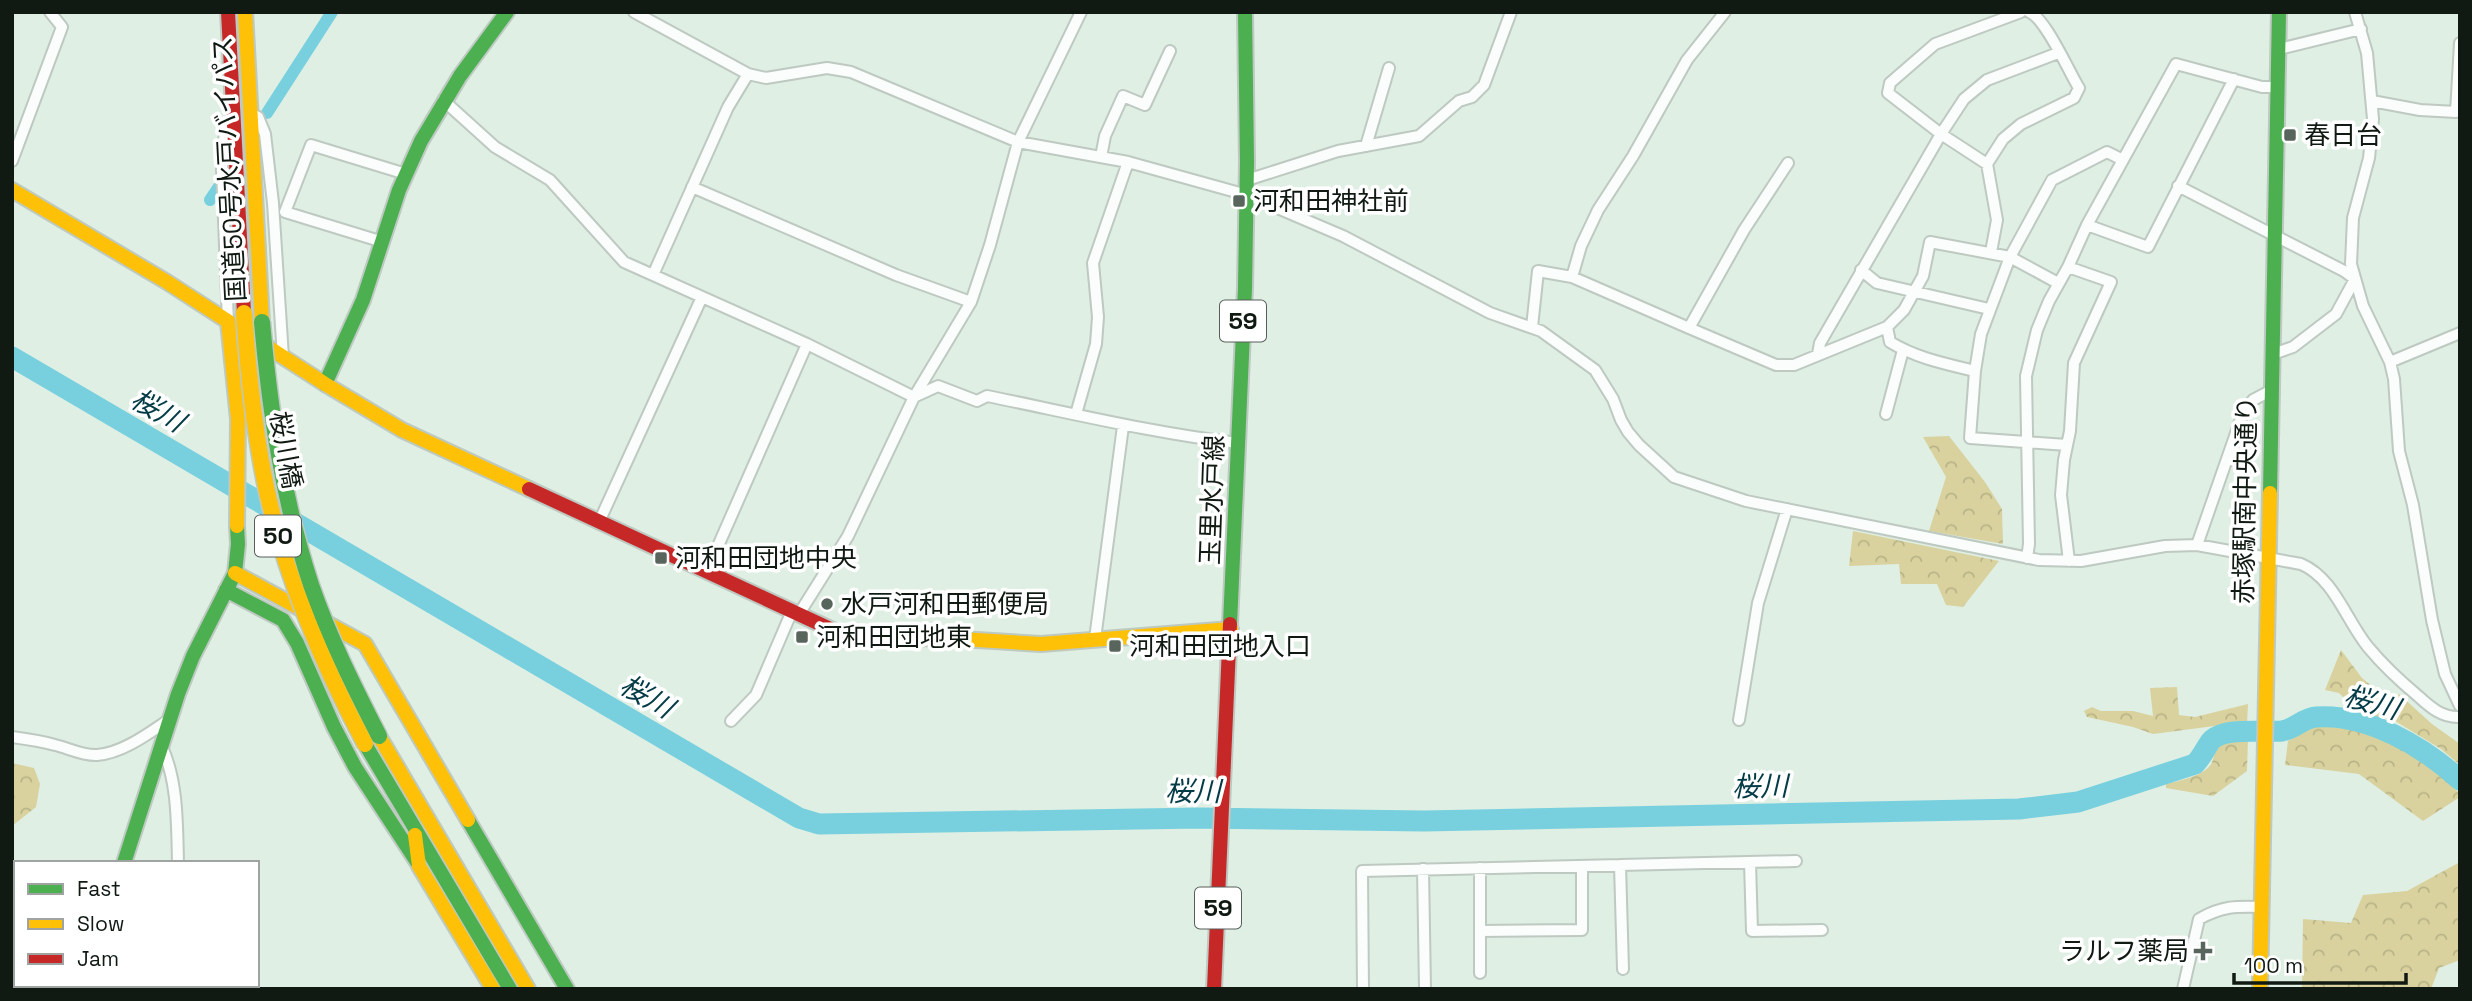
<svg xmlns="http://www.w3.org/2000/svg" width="2472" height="1001" viewBox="0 0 2472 1001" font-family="'Space Grotesk','Noto Sans JP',sans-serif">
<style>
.forest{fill:url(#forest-crowns)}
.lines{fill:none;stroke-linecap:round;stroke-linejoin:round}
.canal{stroke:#78d0de;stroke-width:12}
.river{stroke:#78d0de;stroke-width:21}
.street-casing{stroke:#bdc9c1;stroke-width:14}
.fast-casing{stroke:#bdc9c1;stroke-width:18}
.slow-casing{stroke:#bdc9c1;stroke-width:18}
.jam-casing{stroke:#bdc9c1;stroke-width:18}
.street{stroke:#fafdfb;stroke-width:10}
.fast{stroke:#4caf50;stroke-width:14}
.slow{stroke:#ffc107;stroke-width:14}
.jam{stroke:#c62828;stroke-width:14}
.fast-bridge-casing{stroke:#bdc9c1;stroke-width:19;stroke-linecap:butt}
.slow-bridge-casing{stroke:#bdc9c1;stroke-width:19;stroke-linecap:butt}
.fast-bridge{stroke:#4caf50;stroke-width:16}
.slow-bridge{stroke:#ffc107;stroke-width:16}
.poi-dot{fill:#58655c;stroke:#fff;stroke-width:2.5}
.labels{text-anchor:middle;stroke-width:7;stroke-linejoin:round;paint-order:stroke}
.shield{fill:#fff;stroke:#585f5a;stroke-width:2}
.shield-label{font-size:24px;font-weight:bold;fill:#101a13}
.poi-label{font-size:26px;fill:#101a13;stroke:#fff;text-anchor:start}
.street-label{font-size:26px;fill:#101a13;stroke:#fff}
.water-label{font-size:28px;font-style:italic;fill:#033b46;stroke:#fff}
</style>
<defs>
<pattern id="forest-crowns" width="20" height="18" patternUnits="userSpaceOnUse" patternTransform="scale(1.75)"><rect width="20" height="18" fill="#d9d29e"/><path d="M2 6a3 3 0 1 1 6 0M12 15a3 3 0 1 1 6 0" fill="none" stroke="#b9b487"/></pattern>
</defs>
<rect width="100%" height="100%" fill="#dfefe4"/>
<!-- forest -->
<path class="forest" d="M1949,436L1985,482L2002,509L2003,544L1929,531L1946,477L1923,437Z
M1853,531L1999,561L1963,607L1946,605L1937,584H1901L1899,564L1849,566Z
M2341,650L2362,678L2390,701L2399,694L2432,724L2460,744V765L2441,749L2395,721L2346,711L2347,701L2339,693L2325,690Z
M2177,687L2179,715L2195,717L2248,704L2247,724H2230L2153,734L2133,727L2087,717L2084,711L2092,707L2101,711H2133L2153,716L2150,688Z
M2314,726C2354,727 2396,737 2428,763C2439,771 2449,783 2460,794V797L2423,821L2359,774L2285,765L2288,741Z
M2248,739L2247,771L2213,796L2166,788V784C2178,781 2193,778 2204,771C2227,756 2195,739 2248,739Z
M12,763L34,768L40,784L36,807L12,826Z
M2460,862V960L2439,968L2431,989H2302L2303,919L2351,923L2363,895L2407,891Z"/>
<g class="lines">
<!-- canal -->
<path class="canal" d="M267,113L332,12
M210,200L225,178"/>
<!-- river -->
<path class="river" d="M12,357L799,818L819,824L1200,818L1424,821L2019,809L2078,802L2195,764C2202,757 2205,749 2210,742C2222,726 2264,733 2282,731C2295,729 2303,718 2316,717C2367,713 2424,747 2460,780"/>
<!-- street casing -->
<g class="street-casing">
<path id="street" d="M634,12L748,74L766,78L827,68L851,72L1018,142L1128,162L1247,195L1343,236L1490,313L1541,331L1595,370L1613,399L1621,420L1628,432L1639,445L1674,477L1746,501L2039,560L2081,561L2165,546L2197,545L2301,564C2334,578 2346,620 2368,647C2383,665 2400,681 2418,696C2430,707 2442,718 2460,717
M2355,12L2367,53L2373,119L2369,158L2353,218L2351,264L2363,306L2390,362L2394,379L2399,451L2413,505L2432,620L2445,674L2460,706
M2279,49L2361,29
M443,100L495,147L550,180L624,262L807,344L914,397L938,386L977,401L987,396C1071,413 1153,433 1238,443
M2372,101L2420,110L2456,112L2460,43
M252,114L258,117L265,134L273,203L283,357
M225,129L222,169L228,322
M1366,146L1389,68
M1101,157L1105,136L1123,96L1145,105L1170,51
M12,161L62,27L50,12
M1987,164L2003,139L2021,124L2074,98L2079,88C2069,72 2045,17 2029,12
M1247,180L1338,151L1419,136L1459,101L1472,97L1484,85L1511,12
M2178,186L2344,271L2355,279L2336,314L2293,347L2273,354
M692,187L896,275L971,302
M2087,225L2148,247L2234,79
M383,242L285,212L311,145L406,174
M1991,252L1997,220L1987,164L1941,134L1888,93L1890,83L1935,44L2021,12
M2068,267L2111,282L2074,363L2070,431L2064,460L2061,495L2069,561
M1861,270L1877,283L1989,309
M653,275L728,107L748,74
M1572,277L1689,328L1744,230L1788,163
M1532,327L1538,271L1572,277L1581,246L1598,210L1633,156L1687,60L1725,12
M1887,327L1890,342C1916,358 1946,364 1975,371
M1689,328L1776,365H1794L1887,327L1904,310L1923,276L1930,242L2010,257L2058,283
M1818,354L1820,343L1941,134L1964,99L1987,80L2058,53
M2390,362L2460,333
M1076,414L1096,344L1098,317L1093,263L1128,162
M1886,414L1903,350
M2067,445L1970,438L1975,371L1981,334L2010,257L2052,180L2107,152L2123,160
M599,522L702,297
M2197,545L2242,416L2253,400L2272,390
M2027,558L2029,544L2026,376L2037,330L2049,301L2068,267L2087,225L2176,64L2262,87H2278
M707,571L807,344
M799,614L848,536L914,397L971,302L990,245L1018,142L1081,12
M1095,639L1123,426
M1739,720L1758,603L1787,509
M731,721L756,695L792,611
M12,737C27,739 41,741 55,745C68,748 83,756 97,755C123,753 149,733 170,719
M161,745C178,780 177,824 178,863
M1750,862L1752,931L1822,930
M1620,865L1623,969
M1480,868V973
M1423,869L1425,989
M1480,931L1582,930V866
M238,985L242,989
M1363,989L1362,871L1796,861
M2183,989L2199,919C2222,906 2236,906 2262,907"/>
</g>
<!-- fast casing -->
<g class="fast-casing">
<path id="fast" d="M325,384L363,300L399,190L421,141L460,76L507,12
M2270,493L2279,12
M226,590L283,620L297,643L334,727L355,767L417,862
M1230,624L1245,288L1247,162L1245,12
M365,744L510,989
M468,820L567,989
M124,863L178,694L193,656L235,573L238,544L237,526"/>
</g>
<!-- slow casing -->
<g class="slow-casing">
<path id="slow" d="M245,12L262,322
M12,190L167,282L325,384L402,430L529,489
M228,322L238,419L237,526
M235,573L365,644L468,820
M944,638L1041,644L1231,629
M379,736L528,989
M415,835L419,866L493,989
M60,989L62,985
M2260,989L2270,493"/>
</g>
<!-- jam casing -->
<g class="jam-casing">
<path id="jam" d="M228,12L244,313
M529,489L837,632L869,639L944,638
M1214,989L1230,624"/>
</g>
<!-- street -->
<use href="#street" class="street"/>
<!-- fast -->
<use href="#fast" class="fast"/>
<!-- slow -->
<use href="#slow" class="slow"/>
<!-- jam -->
<use href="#jam" class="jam"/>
<!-- fast-bridge casing -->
<g class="fast-bridge-casing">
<path id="fast-bridge" d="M262,322C270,412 283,499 311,585C329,637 354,687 379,736"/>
</g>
<!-- slow-bridge casing -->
<g class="slow-bridge-casing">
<path id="slow-bridge" d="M244,313C248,371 254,430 266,487C285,577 322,663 365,744"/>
</g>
<!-- fast-bridge -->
<use href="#fast-bridge" class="fast-bridge"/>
<!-- slow-bridge -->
<use href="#slow-bridge" class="slow-bridge"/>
</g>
<!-- markers -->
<g class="poi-dot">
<rect x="2283" y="128" width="14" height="14" rx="3.5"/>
<rect x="1232" y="194" width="14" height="14" rx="3.5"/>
<rect x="654" y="551" width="14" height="14" rx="3.5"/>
<circle cx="827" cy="604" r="7"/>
<rect x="795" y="630" width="14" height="14" rx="3.5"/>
<rect x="1108" y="639" width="14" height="14" rx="3.5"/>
<path d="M2199.5 940.5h7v7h7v7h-7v7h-7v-7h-7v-7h7z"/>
</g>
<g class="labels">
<!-- shield labels -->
<g class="shield">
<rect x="1220" y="300.5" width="46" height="41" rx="5"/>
<rect x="255" y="515.5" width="46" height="41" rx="5"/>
<rect x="1195" y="887.5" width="46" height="41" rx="5"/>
</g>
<g class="shield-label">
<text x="1243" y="329">59</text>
<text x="278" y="544">50</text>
<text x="1218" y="916">59</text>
</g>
<!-- poi labels -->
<g class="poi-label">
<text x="2304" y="144">春日台</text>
<text x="1253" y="210">河和田神社前</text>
<text x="675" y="567">河和田団地中央</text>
<text x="841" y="613">水戸河和田郵便局</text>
<text x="816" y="646">河和田団地東</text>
<text x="1129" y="655">河和田団地入口</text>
<text x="2189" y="960" text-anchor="end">ラルフ薬局</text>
</g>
<!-- street labels -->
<g class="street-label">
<text transform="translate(229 169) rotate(-93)" y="9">国道50号水戸バイパス</text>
<text transform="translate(286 450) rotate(80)" y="9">桜川橋</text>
<text transform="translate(1212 500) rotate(-88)" y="9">玉里水戸線</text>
<text transform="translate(2245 500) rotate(-89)" y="9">赤塚駅南中央通り</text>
</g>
<!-- water labels -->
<g class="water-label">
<text transform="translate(158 410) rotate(30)" y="10">桜川</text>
<text transform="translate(647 696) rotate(30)" y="10">桜川</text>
<text transform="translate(2372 702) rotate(16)" y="10">桜川</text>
<text transform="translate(1760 786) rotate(-1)" y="10">桜川</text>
<text x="1193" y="801">桜川</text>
</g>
</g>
<!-- border -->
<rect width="2472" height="1001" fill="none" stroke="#101a13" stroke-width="28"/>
<!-- legend -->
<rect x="14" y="861" width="245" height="126" fill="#ffffff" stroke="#9fa3a1" stroke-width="2"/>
<rect x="28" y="884" width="35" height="10" fill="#4caf50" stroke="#9fa3a1" stroke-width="2"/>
<text x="77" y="896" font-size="21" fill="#101a13">Fast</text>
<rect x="28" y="919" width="35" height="10" fill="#ffc107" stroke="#9fa3a1" stroke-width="2"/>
<text x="77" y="931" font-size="21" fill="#101a13">Slow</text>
<rect x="28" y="954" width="35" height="10" fill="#c62828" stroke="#9fa3a1" stroke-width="2"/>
<text x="77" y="966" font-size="21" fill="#101a13">Jam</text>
<!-- scale -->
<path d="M2234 973v10h172v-10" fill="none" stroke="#101a13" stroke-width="3.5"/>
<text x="2244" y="973" font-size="21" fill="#101a13" stroke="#ffffff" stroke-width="5" paint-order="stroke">100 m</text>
</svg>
